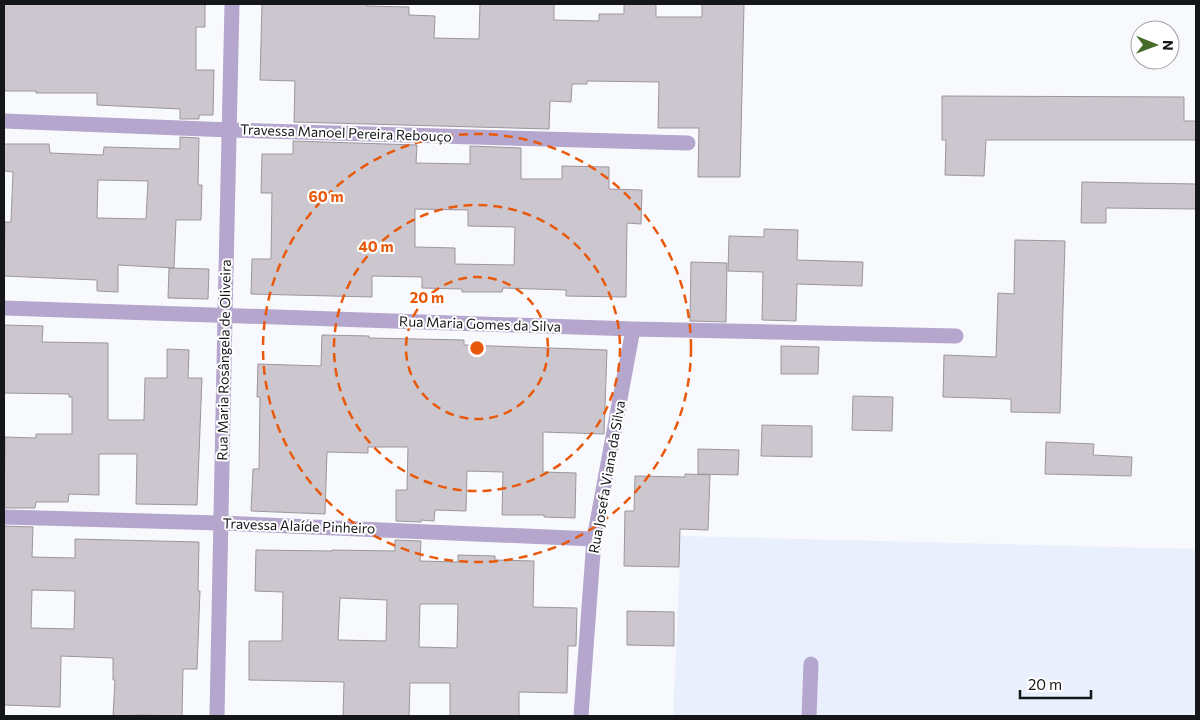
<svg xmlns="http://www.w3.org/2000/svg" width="1200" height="720" viewBox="0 0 1200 720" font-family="Commissioner,sans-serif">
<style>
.built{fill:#eaeffd}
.building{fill:#ccc6ce;stroke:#9c959d;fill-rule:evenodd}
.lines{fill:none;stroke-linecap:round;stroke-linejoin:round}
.minor{stroke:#b4a6cd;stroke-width:15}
.ring{fill:none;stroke:#e8590c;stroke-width:2.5;stroke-dasharray:9 6}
.labels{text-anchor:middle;stroke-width:4;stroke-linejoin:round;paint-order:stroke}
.street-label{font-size:14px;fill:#151619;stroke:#fff}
.centre{fill:#e8590c;stroke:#fff;stroke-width:2.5}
.ring-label{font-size:15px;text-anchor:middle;font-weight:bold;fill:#e8590c;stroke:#fff;stroke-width:4;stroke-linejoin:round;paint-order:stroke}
</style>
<rect width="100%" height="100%" fill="#f8f9fd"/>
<!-- built -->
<path class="built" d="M681,536L1196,549V716H673Z"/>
<!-- building -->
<path class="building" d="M4,4H205V27H196V70H214L213,115H199V119H180V109L97,105V93H36V91H4Z
M262,4H367V6L409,7V15L435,16L434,38L479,39L480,4H554V20L599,21V14H624V4H656V17H702V4H744L740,177H698L699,128H658L659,82L587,81V84H572L571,102L550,101L549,129L294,122L295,81L260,80Z
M942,96L1184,97V121H1196V140H986L984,176L945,175L946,140H942Z
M180,137L199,138L198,185H202L201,220H176L174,268L118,265V292L97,291V280L4,276L5,222H11L13,172L4,171V144H49L50,153L103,155L104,147L180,149ZM98,180L148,181L146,219L97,218Z
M293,141L417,145L416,163L470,164V146L521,148V179H562V166L609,167V189L642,190L641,224L627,223L626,297L566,296V290L503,288L502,292H462V289L422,288V277L372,276V297L251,294L252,259H271L272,193H261L262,154H293ZM415,209L468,210V226L515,227L514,265L455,264V248L415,247Z
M1082,182L1196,184V209L1106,208V223H1081Z
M764,229L798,230L797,260L863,262L862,286L797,284L796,321L762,320L763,272L728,271L729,236L764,237Z
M1015,240L1065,241L1060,413L1011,412V399L943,397L944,355L996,357L998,293L1014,294Z
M691,262L727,263L726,322L690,321Z
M169,268L209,269L208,299L168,298Z
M4,325L43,326L42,342L108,343V419L109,420H144L145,378H167V349L189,350L188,378H202L197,505L136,504L137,454H99V495L69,494L68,502H36L35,508H4L5,437L36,438V434H72V397H69V394L4,393Z
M322,335L369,336V338L464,340V345L607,350L604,434L543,432V472L576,473L575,518L544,517V515H502L503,472L467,471L466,511L435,510L434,521L421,520V522L396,521V490H407L408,447H368V453L327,452L325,514L251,511L253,469H259L260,397H257L258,364L321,366Z
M781,346L819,347L818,374H781Z
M853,396L893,397L892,431L852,430Z
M762,425L812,426V457L761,456Z
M1046,442L1094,444L1093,455L1132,457L1131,476L1045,474Z
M698,449L739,450L738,475L698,474Z
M685,474L710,475L708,530L680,529L679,567L624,566L625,511H634L635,476L685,477Z
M4,526L33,527L32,557L75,558V539L199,542L198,591H200L197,669H183L182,716L135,715V716H113L115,680H113V658L61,656L60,707L4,705ZM32,590L75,591L74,629L31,628Z
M395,540L421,541L420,561L458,562V555L495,556V560L534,561L533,607L577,608L576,646H568L567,693L519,692V716H450V683H410L409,716H343L344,682L249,680V641H282L283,592L255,591L256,550L332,551V550L395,551ZM340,598L387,600L386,641L338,640ZM420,604H458L457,648L419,647Z
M627,611L674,612V646L627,645Z"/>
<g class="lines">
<!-- minor -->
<path class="minor" d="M4,121L230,130L688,143
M4,308L633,329L956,336
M4,517L220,523L594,539
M217,716L225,315L232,4
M581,716L594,539L633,329
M809,716L811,664"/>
</g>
<!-- distance rings -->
<g class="ring">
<circle cx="477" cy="348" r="71"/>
<circle cx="477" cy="348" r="143"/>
<circle cx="477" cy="348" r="214"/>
</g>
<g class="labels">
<!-- street labels -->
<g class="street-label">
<text transform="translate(346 133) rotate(2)" y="5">Travessa Manoel Pereira Rebouço</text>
<text transform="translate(480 324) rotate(2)" y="5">Rua Maria Gomes da Silva</text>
<text transform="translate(224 360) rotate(-89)" y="5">Rua Maria Rosângela de Oliveira</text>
<text transform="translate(607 477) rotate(-80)" y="5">Rua Josefa Viana da Silva</text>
<text transform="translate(299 526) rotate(2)" y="5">Travessa Alaíde Pinheiro</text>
</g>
</g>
<circle cx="477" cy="348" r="8" class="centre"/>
<g class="ring-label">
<text x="326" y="202">60 m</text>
<text x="376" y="252">40 m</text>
<text x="427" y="303">20 m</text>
</g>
<!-- border -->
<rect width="1200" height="720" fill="none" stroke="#151619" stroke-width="10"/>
<!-- north arrow -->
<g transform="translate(1155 45) rotate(91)"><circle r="24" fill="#ffffff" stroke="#a1a2a3"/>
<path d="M0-4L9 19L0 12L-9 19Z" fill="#446c28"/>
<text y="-8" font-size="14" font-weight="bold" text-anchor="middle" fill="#151619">N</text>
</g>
<!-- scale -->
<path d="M1020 690v8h71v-8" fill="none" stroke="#151619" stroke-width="2.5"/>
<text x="1028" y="690" font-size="15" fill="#151619" stroke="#ffffff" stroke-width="4" paint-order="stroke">20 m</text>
</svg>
